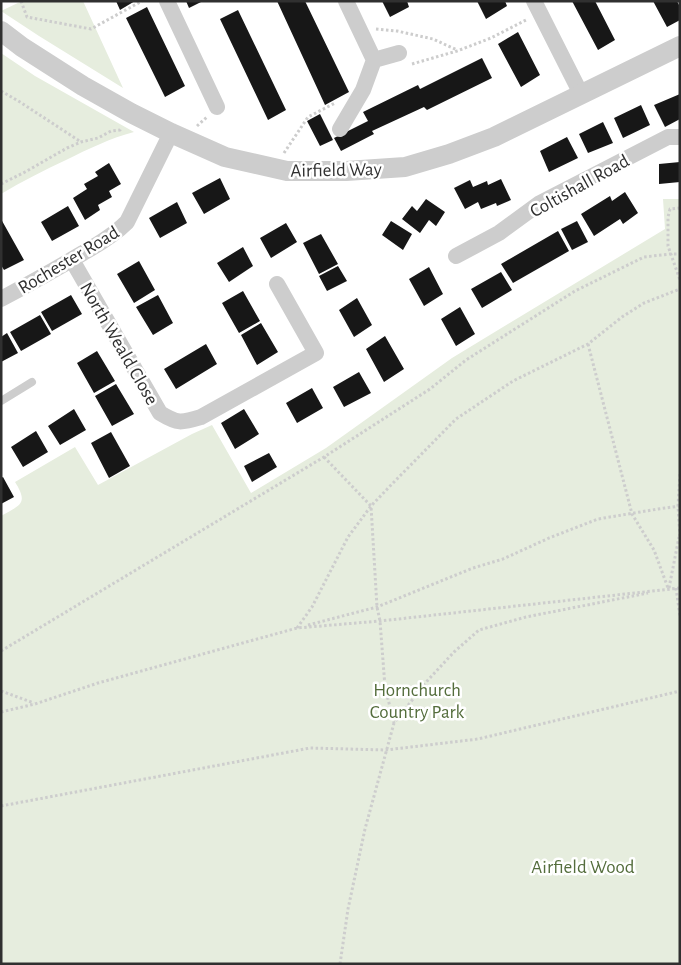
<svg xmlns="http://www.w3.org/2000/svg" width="681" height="965" viewBox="0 0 681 965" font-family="'Alegreya Sans',sans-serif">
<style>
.green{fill:#e6edde}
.building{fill:#171717}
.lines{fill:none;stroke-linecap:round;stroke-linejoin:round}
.path{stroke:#cdcdcd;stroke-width:3;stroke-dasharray:2.5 2.5;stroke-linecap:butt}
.service{stroke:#cdcdcd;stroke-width:8}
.minor{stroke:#cdcdcd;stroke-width:16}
.tertiary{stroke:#cdcdcd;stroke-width:20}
.labels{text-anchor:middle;stroke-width:5;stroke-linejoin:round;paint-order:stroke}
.street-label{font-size:19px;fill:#303030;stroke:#fff}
.park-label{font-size:19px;fill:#546d3c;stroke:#fff}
</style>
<rect width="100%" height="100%" fill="#fff"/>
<!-- green -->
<path class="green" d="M22,1H83L123,88L39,36L1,11Z
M1,53L35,76L134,132C111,138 88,149 66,160C44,170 23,181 1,194Z
M663,199H680V964H1V516C20,505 29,504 15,482L75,447L98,485L192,434L212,425L251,493L326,448L452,358L665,229Z"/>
<!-- building -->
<path class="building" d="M116,1H135L120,10Z
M186,1H203L189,8Z
M277,1H305L349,92L325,105Z
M382,1H407L409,7L390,17Z
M477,1H505L507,6L486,19Z
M572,1H595L615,40L598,50Z
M653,1H677L680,7V20L667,27Z
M147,7L185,86L165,97L126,18Z
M238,10L286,110L268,120L220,19Z
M518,32L540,75L521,87L498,44Z
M482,58L492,78L427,110L424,107L372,131L374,134L341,151L334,138L368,121L363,112L418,85L420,89Z
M680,94V119L665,127L654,105Z
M641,105L650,125L623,138L614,118Z
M320,114L333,140L320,146L307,121Z
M603,122L613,143L588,153L579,134Z
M567,137L578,158L549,172L540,151Z
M680,162V182L659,184V164Z
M109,163L121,184L109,191L112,197L98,205L100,210L85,220L73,198L87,189L84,184L98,176L95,172Z
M220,178L230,199L204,214L192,193Z
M501,179L511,200L497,206L496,203L481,209L478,202L465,209L454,188L470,180L473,187L487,181L488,185Z
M625,192L638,213L623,224L620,219L594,236L581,214L610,196L612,201Z
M426,199L445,212L436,226L429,220L420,233L402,219L412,206L417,211Z
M177,202L187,223L160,238L149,218Z
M68,206L79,226L52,241L41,222Z
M1,219L24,260L4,270L1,265Z
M391,221L412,234L403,250L382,235Z
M577,221L588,242L572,250L561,229Z
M286,223L297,242L271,258L260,238Z
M558,231L569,251L513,283L501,264Z
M321,234L338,264L319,274L303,243Z
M243,247L253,266L229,282L217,263Z
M139,261L155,290L134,303L117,274Z
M338,266L347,281L327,291L319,276Z
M429,267L443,294L424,306L409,279Z
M501,272L512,290L482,308L471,289Z
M243,291L260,321L239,333L222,303Z
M71,295L82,314L52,331L41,312Z
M158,295L173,323L153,335L136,307Z
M357,298L372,325L354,337L339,310Z
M460,307L475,334L456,346L441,319Z
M40,315L51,334L21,351L10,332Z
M261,323L278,352L257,365L241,335Z
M7,333L18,353L1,362V337Z
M385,336L404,369L384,382L366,349Z
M206,344L217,364L176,389L164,369Z
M97,351L115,381L94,393L77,363Z
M359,372L371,393L344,407L333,387Z
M116,384L134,414L112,426L95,396Z
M312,388L323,408L297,423L286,403Z
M74,409L86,430L60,445L48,426Z
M244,409L259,434L235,449L221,423Z
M36,431L48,452L23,467L11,447Z
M111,432L130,466L109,478L91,443Z
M269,453L277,467L252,482L244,466Z
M3,477L14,497L1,504V478Z"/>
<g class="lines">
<!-- path -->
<path class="path" d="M21,1L27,17L91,29L142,1
M376,29L397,31L433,39L457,50
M412,64L457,51L491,38L526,20
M1,91L20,102L81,142
M197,126L207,117
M284,153L308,117L335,103
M1,184L25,172L67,148L81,142L98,138L111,131L120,130L121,128
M680,208L670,209L668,217V246L680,280
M588,344L632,514L654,550L668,588
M324,457L371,506L377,607L380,621L385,687L394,723
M680,474L678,506L680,537
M669,588L679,537
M676,588L680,616
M308,625L377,607L473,568L503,559L549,538L598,519L658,509L680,506
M297,628L312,607L348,537L371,506L393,483L456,419L513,381L588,344L622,317L644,303L680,289
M1,651L324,457L430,389L466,360L575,291L644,257L670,254H680
M1,691L34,703
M1,712L35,704L98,683L297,628L380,621L680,588
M1,806L310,748L386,750L478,739L680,691
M340,964L348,909L365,829L394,723L428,680L454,652L479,630L526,617L648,593"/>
<!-- service -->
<path class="service" d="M1,401L32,382"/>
<!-- minor -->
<path class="minor" d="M167,1L217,107
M534,1L581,94
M374,60L399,53
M340,129L363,90L374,60L346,1
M456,256L499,233L540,203L668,137H680
M72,260L160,413C178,424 181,423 201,417L316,353L277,284
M1,299C29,284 56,269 83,253C99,244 114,235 127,222L171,133"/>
<!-- tertiary -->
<path class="tertiary" d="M1,31L22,47L83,86L131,113L171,133L225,157L287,171H346L405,167L449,154L494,137L680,46"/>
</g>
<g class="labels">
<!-- street labels -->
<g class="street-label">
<text transform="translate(336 169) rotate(-1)" y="7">Airfield Way</text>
<text transform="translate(579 185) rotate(-29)" y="7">Coltishall Road</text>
<text transform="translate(68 259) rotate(-31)" y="7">Rochester Road</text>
<text transform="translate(120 343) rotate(60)" y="7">North Weald Close</text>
</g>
<!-- park labels -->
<g class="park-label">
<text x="417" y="696">Hornchurch<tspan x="417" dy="22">Country Park</tspan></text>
<text x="583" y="873">Airfield Wood</text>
</g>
</g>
<!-- border -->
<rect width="681" height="965" fill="none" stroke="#303030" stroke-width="5"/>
</svg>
